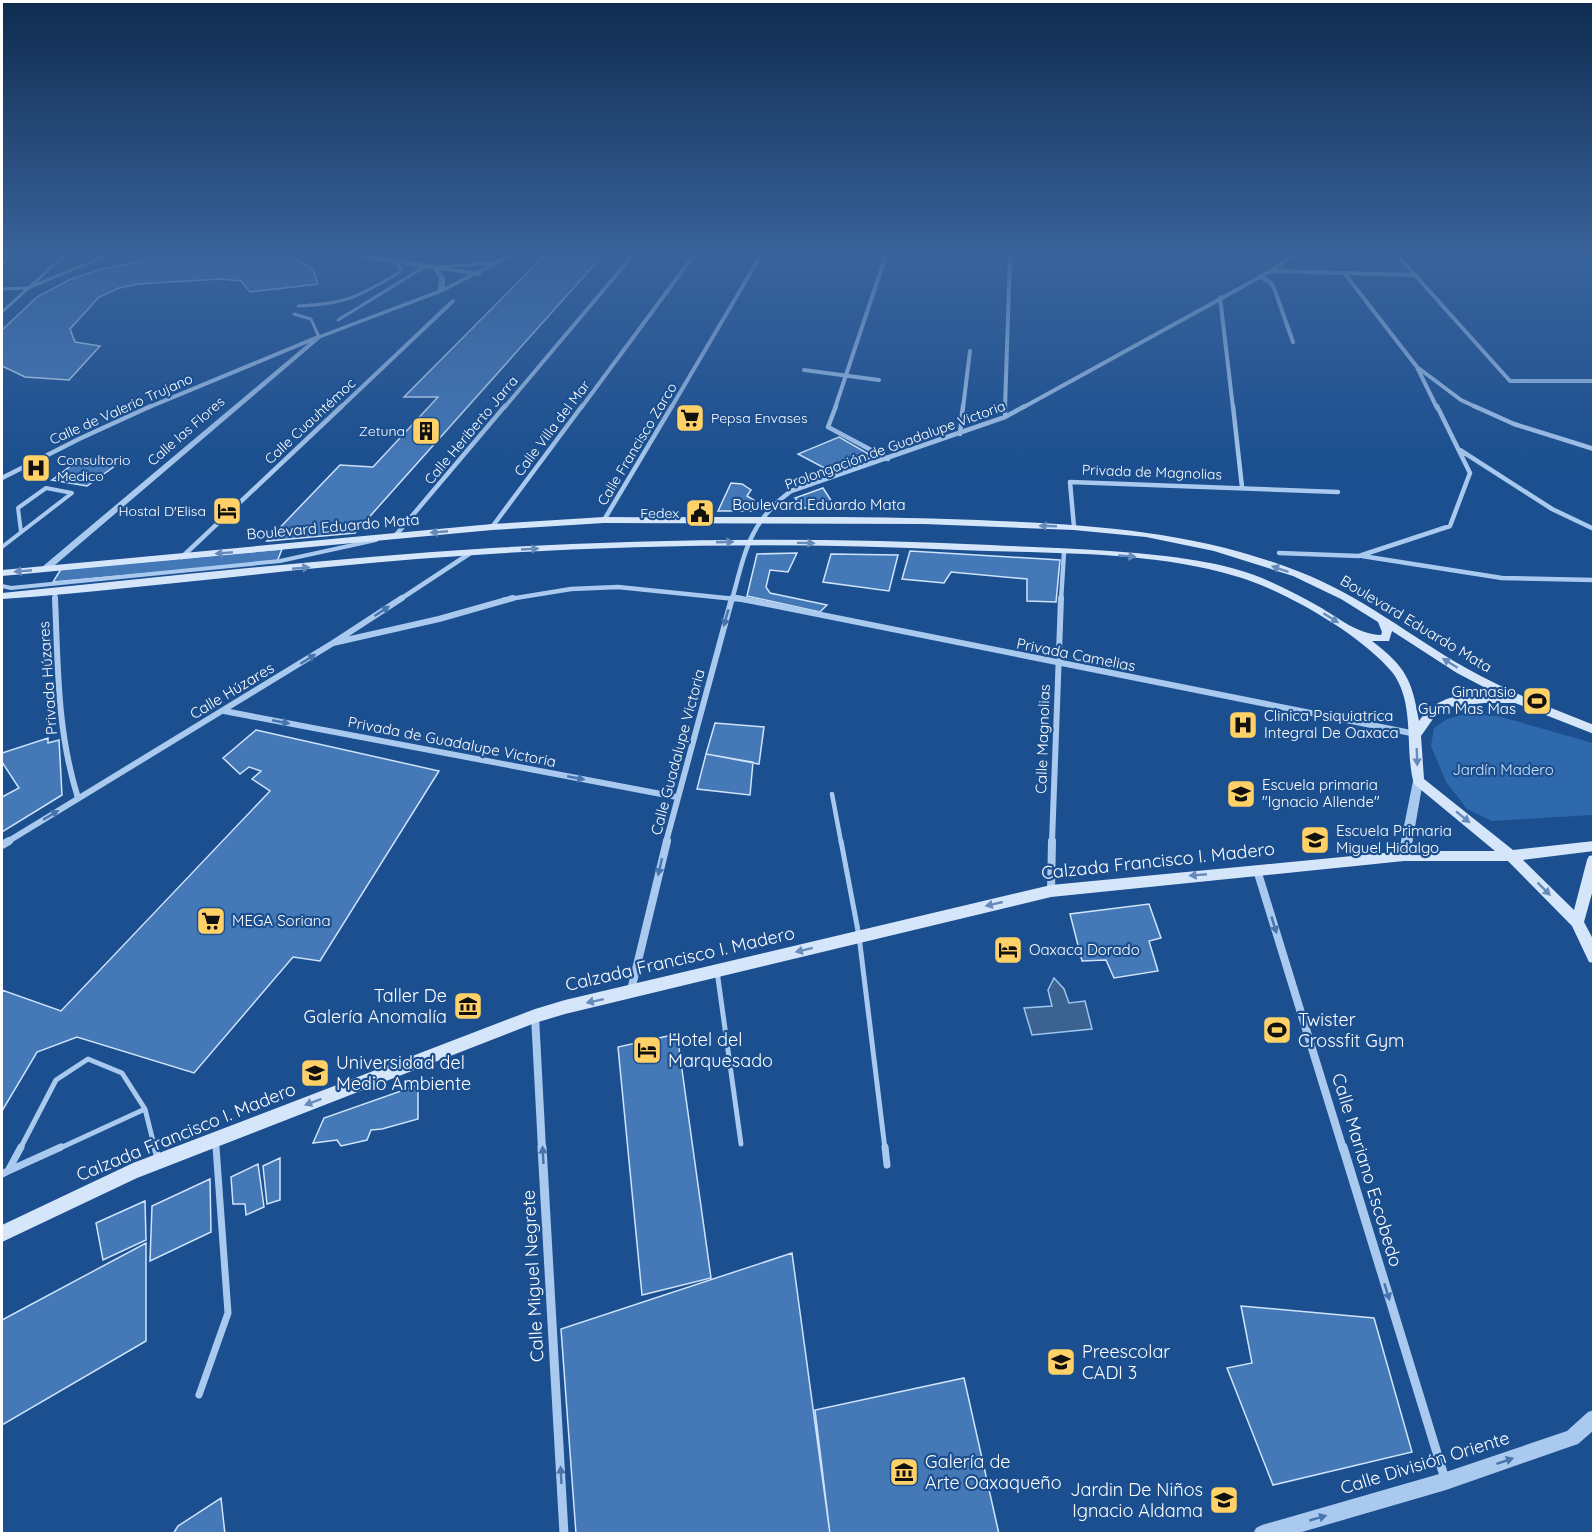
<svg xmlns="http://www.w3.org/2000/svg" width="1595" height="1535" viewBox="0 0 1595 1535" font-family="Quicksand,sans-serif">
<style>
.green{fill:#2e69ad}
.water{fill:#3c6290;stroke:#9cc4f0;stroke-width:1.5}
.building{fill:#4478b7;stroke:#cfe3fa;stroke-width:1.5}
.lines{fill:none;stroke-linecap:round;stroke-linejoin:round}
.service-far4{stroke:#a9c9ee;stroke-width:3}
.service-far3{stroke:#a9c9ee;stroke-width:4}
.service-far2{stroke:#a9c9ee;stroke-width:4.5}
.service-far1{stroke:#a9c9ee;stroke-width:5}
.service{stroke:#a9c9ee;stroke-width:7}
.minor-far4{stroke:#a9c9ee;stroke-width:4}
.minor-far3{stroke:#a9c9ee;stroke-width:4.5}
.minor-far2{stroke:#a9c9ee;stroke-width:6}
.minor-far1{stroke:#a9c9ee;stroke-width:8}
.minor{stroke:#a9c9ee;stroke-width:9}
.tertiary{fill:#a9c9ee;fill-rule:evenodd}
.secondary{fill:#d6e6fa;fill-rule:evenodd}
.oneway{fill:#668bba}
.oneway2{fill:#4674ac}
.labels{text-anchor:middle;stroke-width:4.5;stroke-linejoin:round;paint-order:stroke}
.far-street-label{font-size:14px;fill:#fff;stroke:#1b4f8f}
.far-poi-label{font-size:14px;fill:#fff;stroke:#1b4f8f;text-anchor:end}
.street-label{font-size:15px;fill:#fff;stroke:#1b4f8f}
.poi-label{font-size:15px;fill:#fff;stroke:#1b4f8f;text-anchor:start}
.park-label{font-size:15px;fill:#cfe3fa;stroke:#1b4f8f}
.near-street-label{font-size:18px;fill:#fff;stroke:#1b4f8f}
.near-poi-label{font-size:18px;fill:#fff;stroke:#1b4f8f;text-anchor:start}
</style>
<rect width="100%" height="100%" fill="#1b4f8f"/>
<!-- green -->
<path class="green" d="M1465,714L1498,716L1593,743V815L1492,821L1467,809L1446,782L1431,746L1434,728L1447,719Z"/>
<!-- water -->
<path class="water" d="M1054,978L1064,989L1069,1003L1085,1001L1092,1029L1032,1035L1024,1008L1052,1006L1048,990Z"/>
<!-- building -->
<path class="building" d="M222,255H273L297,260L313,269L318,284L250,292L241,281L220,279L139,284L119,288L99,297L70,329L75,342L100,346L69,380L25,377L2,366V330L37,297L69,280L101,269L149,260Z
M545,255H603L355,533L267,541L340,465L373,467L438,397H404Z
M839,437L874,457L830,471L798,454Z
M80,459L115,466L87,486L52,480Z
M731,483L742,484L751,490L747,496L754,500L751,511H718Z
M823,488L836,508H804L795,498Z
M282,549L277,562L53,582L61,569Z
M910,551L1060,560L1056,602L1027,601V579L951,572L944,583L902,579Z
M797,553L788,572L770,570L766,587L770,593L827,605L820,612L747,596L757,554Z
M831,554L898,555L889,591L823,582Z
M715,723L764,727L759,764L706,754Z
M256,730L439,771L320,961L293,957L194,1073L77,1037L37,1052L2,1111V990L61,1011L270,791L252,779L261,771L249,767L240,774L223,758Z
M48,738V743L59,740L62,795L2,832V797L19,788L2,762V753Z
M706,754L753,762L750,795L697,789Z
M1149,904L1161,938L1149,941L1158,971L1114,978L1106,960L1082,961L1070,914Z
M677,1034L711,1278L642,1295L618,1047Z
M418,1085V1119L382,1129L371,1130L367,1140L341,1146L337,1140L313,1143L324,1118Z
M280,1158V1200L267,1204L263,1166Z
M258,1164L264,1207L246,1215L245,1204H233L231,1177Z
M210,1179L211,1232L150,1261L152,1206Z
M145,1201L146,1240L103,1260L96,1223Z
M146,1243V1341L2,1425V1320Z
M792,1253L830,1534H576L561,1329Z
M1241,1306L1374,1318L1412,1452L1273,1485L1227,1368L1252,1363Z
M964,1378L999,1534H830L815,1410Z
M221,1498L225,1534H173L178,1526Z"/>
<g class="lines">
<!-- service-far4 -->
<path class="service-far4" d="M2,289L28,288L108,255
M298,306C346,304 360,296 400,272L401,269L394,260
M2,312L65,255
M294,314L311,319L319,337
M338,320L426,266"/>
<!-- service-far3 -->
<path class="service-far3" d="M2,547L72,493L46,488L18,508L21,532
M2,586L11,588L280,561L376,540"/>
<!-- service-far2 -->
<path class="service-far2" d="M832,794L841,842"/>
<!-- service-far1 -->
<path class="service-far1" d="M841,841L859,936L885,1149
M717,971L741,1144
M216,1142V1149
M20,1149L56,1080L88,1059L122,1073L145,1109L155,1149
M58,1149L145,1109"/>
<!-- service -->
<path class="service" d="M155,1147L158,1159
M885,1147L887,1165
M8,1171L61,1147
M2,1174L8,1171L21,1147
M199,1395L228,1313L216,1147"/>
<!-- minor-far4 -->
<path class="minor-far4" d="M356,255L479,274
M1397,255L1510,381H1594
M2,264L11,255
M1271,271L1417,275
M1345,274L1417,367L1461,400L1478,408
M1260,276L1270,282L1274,288L1293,342
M1220,297L1233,408
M1417,367L1437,408
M804,370L879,380
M147,408L318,337
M340,408L453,301
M504,408L633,255
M581,408L694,255
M671,408L761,255
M835,408L886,255
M963,408L970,351
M1005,408L1010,255
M1022,408L1271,271L1293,255"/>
<!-- minor-far3 -->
<path class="minor-far3" d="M836,406L828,427L888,459
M1233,406L1242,487
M1474,406L1514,424L1594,449
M1005,417V406
M960,434L963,406
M1460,450L1552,509L1594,529
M2,478L79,439L151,406
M604,520L672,406
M492,527L582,406
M1074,527L1070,482L1338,492
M395,536L505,406
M1279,553L1359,556L1450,526L1470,473L1437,406
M1362,556L1502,578L1594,580
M182,557L342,406
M55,591V600
M399,600L472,552
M503,600L571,589L618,587L745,600
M732,600C745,552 749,522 791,491L1005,417L1025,406
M1061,600L1064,552"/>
<!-- minor-far2 -->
<path class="minor-far2" d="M55,598C58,666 57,732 78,798
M737,598L1416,734
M333,643L439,619L513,598
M224,711L677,797
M7,842L333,643L402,598
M666,842L732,598
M1052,842L1061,598"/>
<!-- minor-far1 -->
<path class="minor-far1" d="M2,845L9,841
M1257,870L1343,1149
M1051,891L1052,841
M631,990L667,841
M535,1016L542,1149"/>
<!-- minor -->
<path class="minor" d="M542,1147L564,1534
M1343,1147L1445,1479"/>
<!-- tertiary -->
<path class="tertiary" d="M508,255H515L443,292L321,338L48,571H42V567L317,336L438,290L439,278L431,267L432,266L495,261ZM488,265L445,287V278L439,268Z
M1418,777L1422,778L1423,781L1410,856L1408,859L1404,861L1400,859L1398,856L1413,781L1414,778Z
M1594,1410V1430L1578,1444L1572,1446L1446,1490L1295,1534H1253L1256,1528L1262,1525L1446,1472L1567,1431L1588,1412Z"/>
<!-- secondary -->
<path class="secondary" d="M604,517C729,518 854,515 978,520C1091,525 1193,530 1300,572C1360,595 1410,636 1466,668C1507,691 1550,708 1594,725V734L1515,703H1484L1448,707L1435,716L1421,736L1424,779L1513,850L1594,841V851L1523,860L1574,910L1587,860L1589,856L1594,855V886L1584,922L1594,941V963L1589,962L1572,926L1508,861H1404L1051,897L565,1014L535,1023L137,1178L2,1242V1225L133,1163L535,1009L565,1000L1051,885L1404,851H1495L1414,784C1404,749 1416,703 1392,672C1361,634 1282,589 1235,576C1147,550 1050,554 959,550C778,541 598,545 417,559C279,570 140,589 2,599V593C165,577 328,558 492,548C658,538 824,537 991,545C1030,547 1070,548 1110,551C1160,555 1214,559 1262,578C1281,586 1300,596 1318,606C1339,618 1357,634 1381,635L1382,632L1378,622L1341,599L1293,576L1214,551L1146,537L1074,530L924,524L604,523L492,530L2,576V570L492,524ZM1392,631L1457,673L1499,695C1467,693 1439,693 1419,721C1412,680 1406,667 1372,641H1389Z"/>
</g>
<!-- one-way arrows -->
<defs><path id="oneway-solid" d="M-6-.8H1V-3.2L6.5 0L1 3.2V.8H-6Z" transform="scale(1.5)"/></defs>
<g class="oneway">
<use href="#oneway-solid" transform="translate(1048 526) rotate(-178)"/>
<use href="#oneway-solid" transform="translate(439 532) rotate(175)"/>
<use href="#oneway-solid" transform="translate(725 542) rotate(-2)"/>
<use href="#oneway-solid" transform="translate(806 543) rotate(1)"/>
<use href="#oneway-solid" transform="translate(530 549) rotate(-3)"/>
<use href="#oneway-solid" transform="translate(224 553) rotate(175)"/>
<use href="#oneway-solid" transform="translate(1127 556) rotate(4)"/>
<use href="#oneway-solid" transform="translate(301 568) rotate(-5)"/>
<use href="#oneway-solid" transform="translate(1280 569) rotate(-161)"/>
<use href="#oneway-solid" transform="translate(23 571) rotate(175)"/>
<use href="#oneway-solid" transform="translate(1331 618) rotate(32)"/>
<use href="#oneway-solid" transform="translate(1450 663) rotate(-148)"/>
<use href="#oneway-solid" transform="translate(1417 757) rotate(88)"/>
<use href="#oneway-solid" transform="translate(1463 817) rotate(39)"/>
<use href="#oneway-solid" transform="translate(1198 875) rotate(175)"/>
<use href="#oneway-solid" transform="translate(1544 889) rotate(45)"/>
<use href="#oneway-solid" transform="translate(994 904) rotate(167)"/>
<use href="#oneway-solid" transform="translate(804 950) rotate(166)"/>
<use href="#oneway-solid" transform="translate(595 1001) rotate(168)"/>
<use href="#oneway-solid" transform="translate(313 1102) rotate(159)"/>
</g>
<g class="oneway2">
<use href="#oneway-solid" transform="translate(382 611) rotate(-33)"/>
<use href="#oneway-solid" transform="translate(726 618) rotate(106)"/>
<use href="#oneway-solid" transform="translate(308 659) rotate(-32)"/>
<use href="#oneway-solid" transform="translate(281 722) rotate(11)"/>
<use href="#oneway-solid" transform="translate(576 778) rotate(11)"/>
<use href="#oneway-solid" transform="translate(51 815) rotate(-31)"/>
<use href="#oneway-solid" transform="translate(660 867) rotate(103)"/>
<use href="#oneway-solid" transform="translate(1274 925) rotate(73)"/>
<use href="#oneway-solid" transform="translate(543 1155) rotate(-93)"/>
<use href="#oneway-solid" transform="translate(1387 1292) rotate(73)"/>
<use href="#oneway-solid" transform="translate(1505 1461) rotate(-19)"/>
<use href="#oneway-solid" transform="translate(561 1475) rotate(-93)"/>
<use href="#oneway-solid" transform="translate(1318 1518) rotate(-16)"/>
</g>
<!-- sky -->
<linearGradient id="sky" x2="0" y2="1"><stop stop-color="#0f2b4f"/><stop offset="0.54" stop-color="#39639b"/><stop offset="1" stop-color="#39639b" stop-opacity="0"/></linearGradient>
<rect width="1595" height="470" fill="url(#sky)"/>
<!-- icons -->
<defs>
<g id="supermarket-square" transform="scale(1.5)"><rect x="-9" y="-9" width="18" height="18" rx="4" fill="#ffd166" stroke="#1b4f8f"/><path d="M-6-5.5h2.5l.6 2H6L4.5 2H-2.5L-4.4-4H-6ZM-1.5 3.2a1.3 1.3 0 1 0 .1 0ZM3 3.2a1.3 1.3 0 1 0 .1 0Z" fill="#111"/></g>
<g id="building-square" transform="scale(1.5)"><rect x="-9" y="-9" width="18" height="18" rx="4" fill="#ffd166" stroke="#1b4f8f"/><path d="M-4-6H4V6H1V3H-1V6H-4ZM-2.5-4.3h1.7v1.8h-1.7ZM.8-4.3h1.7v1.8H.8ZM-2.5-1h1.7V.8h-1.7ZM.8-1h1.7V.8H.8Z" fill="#111"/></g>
<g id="hospital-square" transform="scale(1.5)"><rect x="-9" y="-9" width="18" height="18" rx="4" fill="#ffd166" stroke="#1b4f8f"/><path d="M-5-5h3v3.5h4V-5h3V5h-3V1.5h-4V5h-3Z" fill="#111"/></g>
<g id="hotel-square" transform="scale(1.5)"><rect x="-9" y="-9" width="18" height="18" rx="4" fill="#ffd166" stroke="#1b4f8f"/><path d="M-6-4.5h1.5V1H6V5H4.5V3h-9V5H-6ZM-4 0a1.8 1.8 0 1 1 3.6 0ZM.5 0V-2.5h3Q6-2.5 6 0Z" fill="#111"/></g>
<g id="civic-square" transform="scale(1.5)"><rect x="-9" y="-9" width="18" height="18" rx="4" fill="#ffd166" stroke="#1b4f8f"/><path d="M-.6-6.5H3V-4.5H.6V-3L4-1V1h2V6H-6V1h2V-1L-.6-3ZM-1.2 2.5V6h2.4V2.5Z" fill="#111"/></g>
<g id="stadium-square" transform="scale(1.5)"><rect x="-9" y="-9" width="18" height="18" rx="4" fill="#ffd166" stroke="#1b4f8f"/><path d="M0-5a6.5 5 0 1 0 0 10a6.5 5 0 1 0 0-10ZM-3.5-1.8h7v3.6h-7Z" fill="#111"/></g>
<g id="school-square" transform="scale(1.5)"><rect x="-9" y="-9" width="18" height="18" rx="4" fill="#ffd166" stroke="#1b4f8f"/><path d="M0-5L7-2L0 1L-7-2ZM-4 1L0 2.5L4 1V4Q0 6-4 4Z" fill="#111"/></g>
<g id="museum-square" transform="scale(1.5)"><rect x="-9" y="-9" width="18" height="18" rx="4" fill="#ffd166" stroke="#1b4f8f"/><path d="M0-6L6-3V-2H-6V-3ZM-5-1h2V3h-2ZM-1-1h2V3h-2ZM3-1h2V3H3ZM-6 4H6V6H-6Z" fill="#111"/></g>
<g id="university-square" transform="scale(1.5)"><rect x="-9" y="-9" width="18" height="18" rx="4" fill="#ffd166" stroke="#1b4f8f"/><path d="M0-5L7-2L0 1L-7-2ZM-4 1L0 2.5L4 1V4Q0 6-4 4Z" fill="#111"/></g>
</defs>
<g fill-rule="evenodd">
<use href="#supermarket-square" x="690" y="418"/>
<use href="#building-square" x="426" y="431"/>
<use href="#hospital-square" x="36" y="468"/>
<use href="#hotel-square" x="227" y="511"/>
<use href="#civic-square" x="700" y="513"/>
<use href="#stadium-square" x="1537" y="701"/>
<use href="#hospital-square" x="1243" y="725"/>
<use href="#school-square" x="1241" y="794"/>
<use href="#school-square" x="1315" y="840"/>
<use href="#supermarket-square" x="211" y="921"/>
<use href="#hotel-square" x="1008" y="950"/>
<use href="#museum-square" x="468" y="1006"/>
<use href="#stadium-square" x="1277" y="1030"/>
<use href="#hotel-square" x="647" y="1050"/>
<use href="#university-square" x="315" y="1073"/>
<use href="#school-square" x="1061" y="1362"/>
<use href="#museum-square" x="904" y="1472"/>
<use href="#school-square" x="1224" y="1500"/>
</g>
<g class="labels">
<!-- far-street labels -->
<g class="far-street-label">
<text transform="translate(121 409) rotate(-24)" y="5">Calle de Valerio Trujano</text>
<text transform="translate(310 421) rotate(-43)" y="5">Calle Cuauhtémoc</text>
<text transform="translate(552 428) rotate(-53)" y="5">Calle Villa del Mar</text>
<text transform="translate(471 430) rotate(-50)" y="5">Calle Heriberto Jarra</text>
<text transform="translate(186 431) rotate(-41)" y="5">Calle las Flores</text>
<text transform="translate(637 444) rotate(-59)" y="5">Calle Francisco Zarco</text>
<text transform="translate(895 445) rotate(-20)" y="5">Prolongación de Guadalupe Victoria</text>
<text transform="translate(1152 472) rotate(2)" y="5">Privada de Magnolias</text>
</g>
<!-- far-poi labels -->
<g class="far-poi-label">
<text x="711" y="423" text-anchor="start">Pepsa Envases</text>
<text x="405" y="436">Zetuna</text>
<text x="57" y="465" text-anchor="start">Consultorio<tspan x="57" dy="16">Medico</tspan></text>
<text x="206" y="516">Hostal D'Elisa</text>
<text x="679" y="518">Fedex</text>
</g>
<!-- street labels -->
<g class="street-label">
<text x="819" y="510">Boulevard Eduardo Mata</text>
<text transform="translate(333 527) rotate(-5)" y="5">Boulevard Eduardo Mata</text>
<text transform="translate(1416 624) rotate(31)" y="5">Boulevard Eduardo Mata</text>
<text transform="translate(1076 655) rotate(11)" y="5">Privada Camelias</text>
<text transform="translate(48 678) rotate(-94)" y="5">Privada Húzares</text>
<text transform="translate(232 691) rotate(-31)" y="5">Calle Húzares</text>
<text transform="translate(1043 739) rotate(-88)" y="5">Calle Magnolias</text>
<text transform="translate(452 742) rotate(11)" y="5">Privada de Guadalupe Victoria</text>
<text transform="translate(678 752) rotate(-75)" y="5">Calle Guadalupe Victoria</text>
</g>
<!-- poi labels -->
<g class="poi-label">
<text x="1516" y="697" text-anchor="end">Gimnasio<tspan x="1516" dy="17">Gym Mas Mas</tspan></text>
<text x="1264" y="721">Clinica Psiquiatrica<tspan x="1264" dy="17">Integral De Oaxaca</tspan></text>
<text x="1262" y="790">Escuela primaria<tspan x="1262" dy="17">"Ignacio Allende"</tspan></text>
<text x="1336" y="836">Escuela Primaria<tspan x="1336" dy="17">Miguel Hidalgo</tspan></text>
<text x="232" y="926">MEGA Soriana</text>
<text x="1029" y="955">Oaxaca Dorado</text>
</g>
<!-- park labels -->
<g class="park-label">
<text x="1503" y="775">Jardín Madero</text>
</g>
<!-- near-street labels -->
<g class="near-street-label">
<text transform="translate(1158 861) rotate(-6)" y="6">Calzada Francisco I. Madero</text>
<text transform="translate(680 959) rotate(-13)" y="6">Calzada Francisco I. Madero</text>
<text transform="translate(186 1132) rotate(-22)" y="6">Calzada Francisco I. Madero</text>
<text transform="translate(1367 1170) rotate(73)" y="6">Calle Mariano Escobedo</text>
<text transform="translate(533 1276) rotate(-93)" y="6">Calle Miguel Negrete</text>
<text transform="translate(1425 1463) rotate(-17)" y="6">Calle División Oriente</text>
</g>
<!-- near-poi labels -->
<g class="near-poi-label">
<text x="447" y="1002" text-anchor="end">Taller De<tspan x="447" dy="21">Galería Anomalía</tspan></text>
<text x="1298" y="1026">Twister<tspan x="1298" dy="21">Crossfit Gym</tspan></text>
<text x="668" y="1046">Hotel del<tspan x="668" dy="21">Marquesado</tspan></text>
<text x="336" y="1069">Universidad del<tspan x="336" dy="21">Medio Ambiente</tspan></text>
<text x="1082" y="1358">Preescolar<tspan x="1082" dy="21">CADI 3</tspan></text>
<text x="925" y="1468">Galería de<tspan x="925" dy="21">Arte Oaxaqueño</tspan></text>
<text x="1203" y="1496" text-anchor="end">Jardin De Niños<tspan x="1203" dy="21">Ignacio Aldama</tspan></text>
</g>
</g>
<!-- border -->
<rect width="1595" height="1535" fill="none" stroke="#ffffff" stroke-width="6"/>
</svg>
